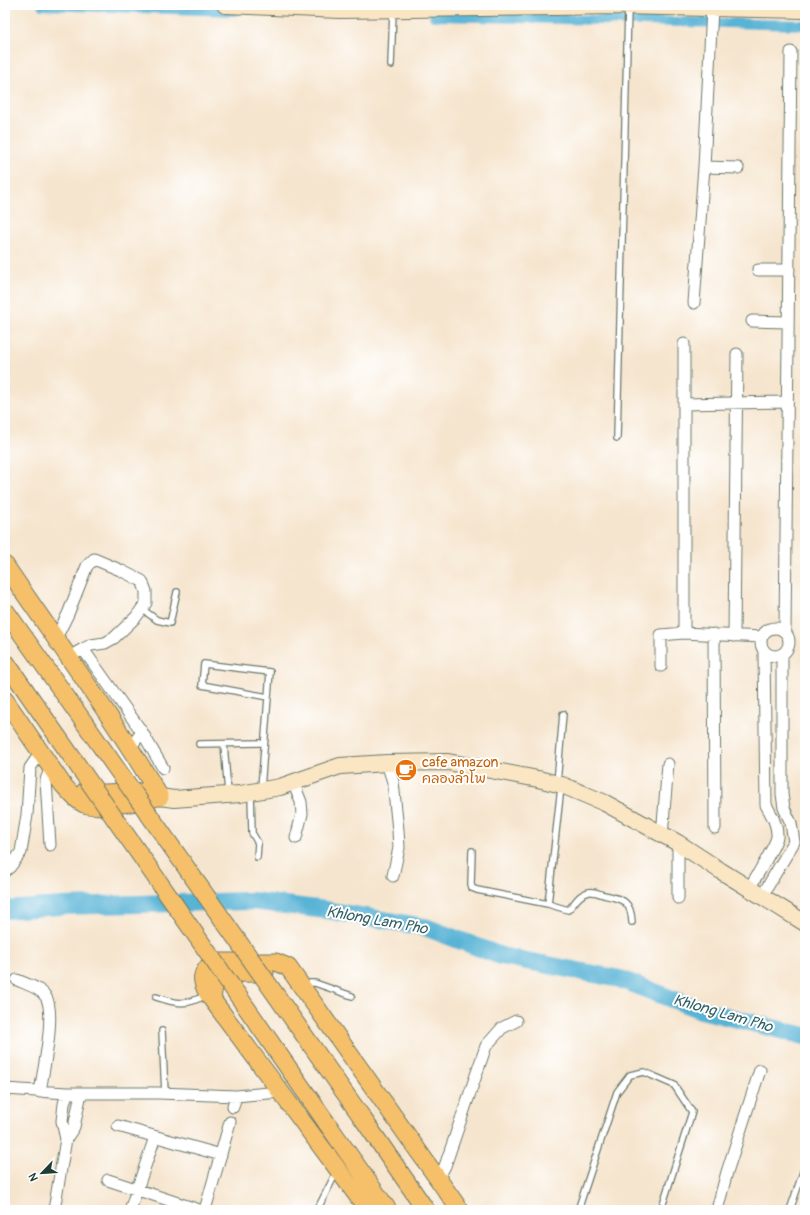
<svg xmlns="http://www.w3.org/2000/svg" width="810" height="1215" viewBox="0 0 810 1215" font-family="Pangolin,'Playpen Sans Thai',sans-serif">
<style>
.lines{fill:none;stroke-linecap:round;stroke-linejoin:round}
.canal{stroke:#58b3d5;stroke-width:10}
.river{stroke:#58b3d5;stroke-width:18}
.lane-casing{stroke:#6a786a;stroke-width:8}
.street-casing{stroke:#6a786a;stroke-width:13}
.secondary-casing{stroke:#6a786a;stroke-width:18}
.primary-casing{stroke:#6a786a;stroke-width:19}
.lane{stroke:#fff;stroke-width:5.5}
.street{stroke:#fff;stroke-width:11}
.secondary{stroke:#fbe6c4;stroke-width:16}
.primary{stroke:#f6c06b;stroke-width:17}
.primary-bridge-casing{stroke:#6a786a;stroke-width:19;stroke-linecap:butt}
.primary-bridge{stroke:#f6c06b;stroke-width:17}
.labels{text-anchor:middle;stroke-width:4;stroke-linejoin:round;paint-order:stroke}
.food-label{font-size:14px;fill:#c56008;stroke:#fff;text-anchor:start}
.water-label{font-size:15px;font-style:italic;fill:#306064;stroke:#fff}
</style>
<rect width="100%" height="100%" fill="#fff"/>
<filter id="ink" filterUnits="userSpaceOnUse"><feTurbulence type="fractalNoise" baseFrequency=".025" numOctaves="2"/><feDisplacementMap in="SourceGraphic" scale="8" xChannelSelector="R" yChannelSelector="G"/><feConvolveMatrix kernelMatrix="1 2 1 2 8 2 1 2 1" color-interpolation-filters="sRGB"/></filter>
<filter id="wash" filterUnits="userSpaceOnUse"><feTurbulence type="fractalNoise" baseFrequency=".012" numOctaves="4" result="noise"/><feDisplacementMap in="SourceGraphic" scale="16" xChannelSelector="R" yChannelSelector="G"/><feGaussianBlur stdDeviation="0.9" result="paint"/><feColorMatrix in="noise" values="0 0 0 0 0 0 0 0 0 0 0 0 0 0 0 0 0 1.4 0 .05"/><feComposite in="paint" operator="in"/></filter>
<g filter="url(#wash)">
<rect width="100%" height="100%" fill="#f6e5ce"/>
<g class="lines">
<!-- canal -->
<path class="canal" d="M42,5L234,11
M434,16L805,25"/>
<!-- river -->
<path class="river" d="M5,910L61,906L252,901L326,910L425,927L501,956L620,979L701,1010L805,1036"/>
</g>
</g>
<g filter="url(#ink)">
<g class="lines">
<!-- lane casing -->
<g class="lane-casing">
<path id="lane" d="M391,65L393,11
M617,438L628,8
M142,609L157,620L170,623L177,592
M199,744L260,743
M224,744L228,793
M557,783L563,714
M261,788L270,672L204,664L202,685L268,697
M251,793L252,833L258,843L257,857
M472,851L471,884L472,888L477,890L548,904L561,787
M548,904L568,910C576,903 577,895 589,892C593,891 600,894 604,895C623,899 631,901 632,922
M303,986L310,983H315L352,996
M156,997C177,1004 186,1006 206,995
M162,1031L165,1093
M317,1210L337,1171
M578,1210L617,1092L630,1075L644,1072L674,1085L692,1112L661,1210
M790,1210L805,1166"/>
</g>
<!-- street casing -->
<g class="street-casing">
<path id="street" d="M704,167L738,168
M758,270H789
M694,303L704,167L712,8
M752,321L788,322
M684,344V633
M684,404L787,402
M761 642a14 14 0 1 1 28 0a14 14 0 1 1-28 0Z
M785,632L791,52
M714,634L715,828
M734,636L737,354
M56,638L68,614L87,566L94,559L120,570L142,581L146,591V603L136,617L114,638L105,643L91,645L83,649
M76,653L83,649L142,732L130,748
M661,666V635L684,633L762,637
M142,732L163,768
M387,763L393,782L398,830L399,848L393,876
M293,782L301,802L302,814L296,838
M662,835L668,764
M678,843V898
M50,845L46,780L51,767
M5,871L10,867L21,852L27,815L30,768L41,752
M749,889C755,878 775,847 777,837C778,825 771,814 766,805L764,652
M762,896L794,842L791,823L784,808L782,794V655
M17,980C26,984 41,988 46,997C56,1014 43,1071 40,1092
M5,1089L67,1093H159L236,1096L280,1092
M233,1107L236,1096
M118,1126L221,1155
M66,1139L74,1127L81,1093
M438,1179L445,1166L486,1046L502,1028L516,1021
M108,1180L199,1210
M54,1210L66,1139L62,1121L64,1104L67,1093
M130,1210L155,1137
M205,1210L230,1122
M717,1210L727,1172L760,1070"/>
</g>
<!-- secondary casing -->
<g class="secondary-casing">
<path id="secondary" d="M225,5L340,10L618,6L805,10
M160,797L174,799L240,794L280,787L340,766L387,763L448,762L538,779L562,785L605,803L678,843L721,871L805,923"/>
</g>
<!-- primary casing -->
<g class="primary-casing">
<path id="primary" d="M5,565C57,642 113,717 160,797
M5,700L63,785C70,792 75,800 84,804C97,809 140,802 154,798
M85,791C104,796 125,790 144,792
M212,999C213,991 214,978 224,975C229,973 257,973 265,973
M361,1116L426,1210
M326,1122L388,1210
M368,1210L208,994C200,980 200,973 213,962H276L288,967L460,1210"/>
</g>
<!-- lane -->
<use href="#lane" class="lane"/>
<!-- street -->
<use href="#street" class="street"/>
<!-- secondary -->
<use href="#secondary" class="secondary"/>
<!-- primary -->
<use href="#primary" class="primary"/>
<!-- primary-bridge casing -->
<g class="primary-bridge-casing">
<path id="primary-bridge" d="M5,610L361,1116
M5,661L326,1122"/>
</g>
<!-- primary-bridge -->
<use href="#primary-bridge" class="primary-bridge"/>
</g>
</g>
<!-- icons -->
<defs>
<g id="cafe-disc" transform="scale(1.15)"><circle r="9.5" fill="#e8710a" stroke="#fff"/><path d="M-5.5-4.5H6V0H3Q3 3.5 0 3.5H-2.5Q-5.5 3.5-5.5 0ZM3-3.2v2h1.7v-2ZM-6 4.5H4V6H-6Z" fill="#fff"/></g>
</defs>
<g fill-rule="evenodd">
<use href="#cafe-disc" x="406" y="770"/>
</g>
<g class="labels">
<!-- food labels -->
<g class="food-label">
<text x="422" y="767">cafe amazon<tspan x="422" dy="16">คลองลำโพ</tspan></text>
</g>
<!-- water labels -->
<g class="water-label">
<text transform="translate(377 920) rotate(10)" y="5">Khlong Lam Pho</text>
<text transform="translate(723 1013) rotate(16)" y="5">Khlong Lam Pho</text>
</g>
</g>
<!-- margin -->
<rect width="810" height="1215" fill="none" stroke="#fff" stroke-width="20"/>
<!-- north arrow -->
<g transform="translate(42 1173) rotate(245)" stroke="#ffffff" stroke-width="3" paint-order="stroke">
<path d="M0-3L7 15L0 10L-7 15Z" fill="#1f3d34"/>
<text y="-6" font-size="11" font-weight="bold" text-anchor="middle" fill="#1f3d34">N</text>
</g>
</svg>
